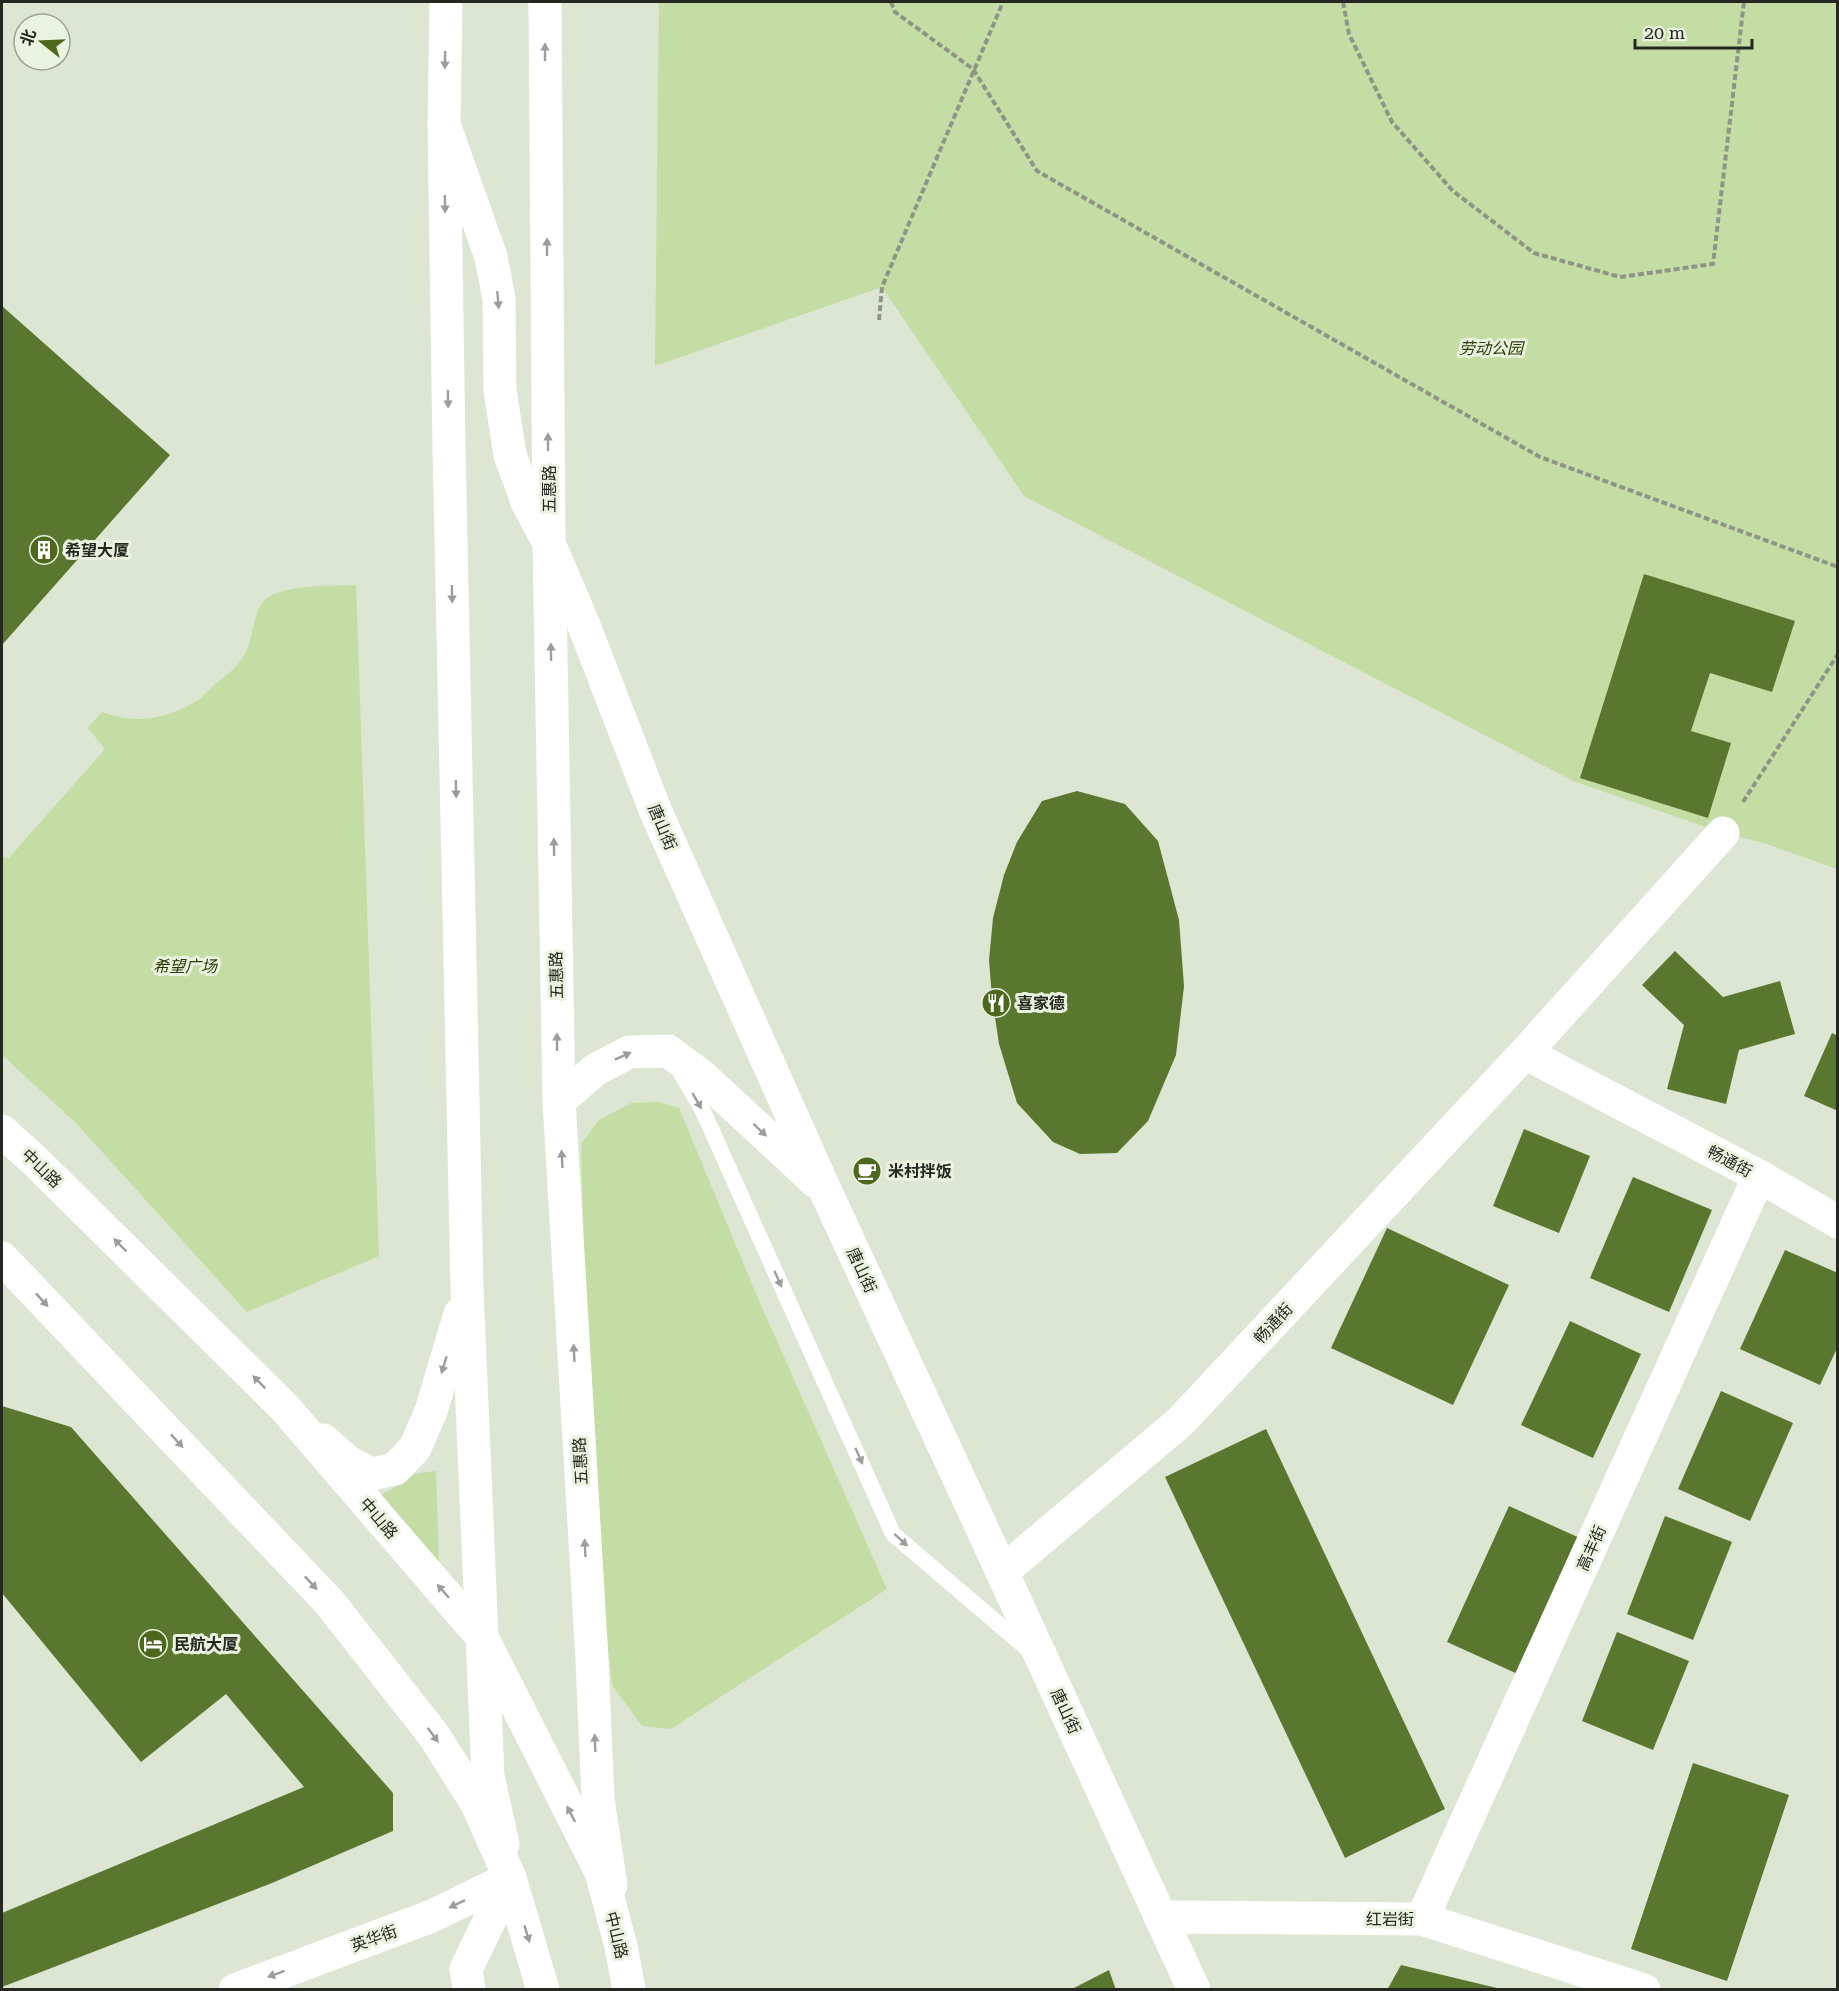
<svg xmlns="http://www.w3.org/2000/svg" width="1839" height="1991" viewBox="0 0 1839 1991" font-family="'Roboto Serif','Noto Sans SC',serif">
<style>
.green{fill:#c3dda5}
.building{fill:#5a772f}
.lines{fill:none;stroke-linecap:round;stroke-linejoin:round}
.path{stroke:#8e9587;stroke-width:4;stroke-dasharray:6 3;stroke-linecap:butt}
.service{stroke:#fff;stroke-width:16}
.minor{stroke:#fff;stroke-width:33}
.tertiary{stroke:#fff;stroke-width:33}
.secondary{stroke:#fff;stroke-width:33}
.primary{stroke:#fff;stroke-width:33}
.oneway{fill:#9c9e9b}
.labels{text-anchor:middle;stroke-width:6;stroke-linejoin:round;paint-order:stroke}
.park-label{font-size:16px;font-style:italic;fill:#293d06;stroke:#eaf3df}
.street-label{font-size:16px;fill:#242821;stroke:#eaf3df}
.poi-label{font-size:16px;font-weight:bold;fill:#242821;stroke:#eaf3df;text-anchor:start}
</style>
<rect width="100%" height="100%" fill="#dce6d2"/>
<!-- green -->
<path class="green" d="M659,2H1837V869L1764,843L1723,833L1573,781L1024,496L882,287L655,366Z
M356,585L379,1256L247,1312L76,1123L2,1055V857L9,858L105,749L88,728L102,712C134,724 163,720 193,703C201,699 208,691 214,685C226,676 239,666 246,652C253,638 254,607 267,598C289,584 331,586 356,585Z
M658,1102L679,1108L757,1296L887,1589L671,1729L642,1726L612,1685L590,1479L581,1144L599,1120L631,1103Z
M436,1471L439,1566L375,1498L396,1487L414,1474Z"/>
<!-- building -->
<path class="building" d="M2,306L170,455L2,645Z
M1644,574L1795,621L1772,692L1710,673L1691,731L1731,743L1708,818L1580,778Z
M1077,791L1125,804L1158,841L1179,920L1184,986L1176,1055L1148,1121L1117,1153L1080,1154L1053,1142L1017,1103L999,1044L992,997L989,960L993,918L1004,875L1017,842L1042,801Z
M1675,951L1723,997L1780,981L1795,1034L1739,1050L1726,1104L1667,1089L1684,1025L1642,985Z
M1832,1033L1838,1036V1111L1804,1096Z
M1524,1129L1590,1156L1559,1233L1493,1206Z
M1633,1177L1712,1210L1669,1312L1590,1278Z
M1387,1228L1509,1285L1453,1405L1331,1348Z
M1785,1250L1838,1273V1346L1820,1385L1740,1349Z
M1570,1321L1641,1354L1593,1458L1521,1425Z
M1721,1391L1793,1423L1750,1521L1678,1489Z
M2,1406L71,1427L393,1793V1831L272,1883L2,1987V1913L304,1787L226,1694L141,1762L2,1593Z
M1266,1429L1445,1809L1345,1858L1165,1477Z
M1509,1506L1582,1539L1520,1675L1447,1642Z
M1665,1516L1732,1542L1693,1640L1627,1614Z
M1617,1632L1689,1661L1653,1750L1582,1721Z
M1693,1763L1789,1795L1727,1981L1631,1949Z
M1401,1965L1501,1989V1990H1387Z
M1109,1970L1116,1990H1070Z"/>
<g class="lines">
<!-- path -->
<path class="path" d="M891,2L895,12L973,69L1037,171L1540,457L1838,567
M1343,2L1349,34L1392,122L1453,191L1534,253L1620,277L1713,264L1744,2
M879,320L882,287L1003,2
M1743,802L1838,654"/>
<!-- service -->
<path class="service" d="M677,1067L702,1109L893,1534L1030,1651"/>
<!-- minor -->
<path class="minor" d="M1525,1053L1723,833
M1002,1572L1180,1422L1525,1053L1759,1176L1838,1222
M1160,1917L1422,1919L1644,1990
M1422,1919L1759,1176"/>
<!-- tertiary -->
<path class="tertiary" d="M235,1990L432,1916L510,1878"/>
<!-- secondary -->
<path class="secondary" d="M446,2L444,124L449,447L467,1289L488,1776L503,1844
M545,2L549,543L559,1101L592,1660L598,1799L611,1885
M444,124L491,257L499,299L500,390L510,455L528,504L549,543L583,623L656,812L825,1190L975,1513L1194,1990
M559,1101L595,1070L629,1052L668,1051L703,1077L815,1181
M323,1440L348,1462L372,1474L395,1469L415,1448L431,1411L460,1314"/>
<!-- primary -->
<path class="primary" d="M2,1131L35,1161L285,1408L482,1637L601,1872L621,1946L629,1990
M2,1258L330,1603L435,1737L477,1804L510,1878L543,1990
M469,1990L466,1969L510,1878"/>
</g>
<!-- one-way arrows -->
<defs><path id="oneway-solid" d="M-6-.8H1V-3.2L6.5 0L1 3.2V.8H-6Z" transform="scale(1.5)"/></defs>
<g class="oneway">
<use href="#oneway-solid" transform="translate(545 52) rotate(-90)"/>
<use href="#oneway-solid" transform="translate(445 60) rotate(91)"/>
<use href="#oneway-solid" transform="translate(445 204) rotate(89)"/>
<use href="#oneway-solid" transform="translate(547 247) rotate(-90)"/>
<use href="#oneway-solid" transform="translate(498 300) rotate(85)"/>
<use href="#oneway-solid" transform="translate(448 399) rotate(89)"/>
<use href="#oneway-solid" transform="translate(548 442) rotate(-90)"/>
<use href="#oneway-solid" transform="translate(452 594) rotate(89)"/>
<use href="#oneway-solid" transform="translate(551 652) rotate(-91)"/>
<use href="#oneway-solid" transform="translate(456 789) rotate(89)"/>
<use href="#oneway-solid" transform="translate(554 847) rotate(-91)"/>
<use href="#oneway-solid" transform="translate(557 1042) rotate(-91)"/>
<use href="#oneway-solid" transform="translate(623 1056) rotate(-24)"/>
<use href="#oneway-solid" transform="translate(697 1101) rotate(60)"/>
<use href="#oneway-solid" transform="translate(760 1130) rotate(43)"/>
<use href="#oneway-solid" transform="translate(562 1159) rotate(-93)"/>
<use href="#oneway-solid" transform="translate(120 1245) rotate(-135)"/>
<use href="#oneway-solid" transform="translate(778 1279) rotate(66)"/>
<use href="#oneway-solid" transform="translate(42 1300) rotate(47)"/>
<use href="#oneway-solid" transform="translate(574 1353) rotate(-93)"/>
<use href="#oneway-solid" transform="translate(444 1365) rotate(107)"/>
<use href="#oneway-solid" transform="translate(259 1382) rotate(-135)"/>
<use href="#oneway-solid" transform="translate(177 1441) rotate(47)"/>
<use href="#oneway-solid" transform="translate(859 1456) rotate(66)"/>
<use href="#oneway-solid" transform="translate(901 1540) rotate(42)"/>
<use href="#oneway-solid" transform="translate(585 1548) rotate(-93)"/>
<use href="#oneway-solid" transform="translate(311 1583) rotate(47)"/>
<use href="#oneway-solid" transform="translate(443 1591) rotate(-131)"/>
<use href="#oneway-solid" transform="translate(433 1735) rotate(54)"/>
<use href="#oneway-solid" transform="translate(595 1743) rotate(-92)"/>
<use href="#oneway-solid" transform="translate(571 1814) rotate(-117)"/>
<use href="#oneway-solid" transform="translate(457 1904) rotate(154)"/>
<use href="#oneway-solid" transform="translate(527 1934) rotate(73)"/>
<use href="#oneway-solid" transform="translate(276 1974) rotate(160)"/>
</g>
<!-- icons -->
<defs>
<g id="building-disc" transform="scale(1.5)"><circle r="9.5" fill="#4b681c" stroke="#eaf3df"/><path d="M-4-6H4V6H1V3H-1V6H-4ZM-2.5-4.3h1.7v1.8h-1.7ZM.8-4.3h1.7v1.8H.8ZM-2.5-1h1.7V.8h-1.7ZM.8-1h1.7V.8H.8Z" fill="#fff"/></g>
<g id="restaurant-disc" transform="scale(1.5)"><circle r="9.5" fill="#4b681c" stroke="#eaf3df"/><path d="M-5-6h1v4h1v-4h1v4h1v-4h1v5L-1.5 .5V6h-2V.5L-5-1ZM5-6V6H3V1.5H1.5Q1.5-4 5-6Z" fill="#fff"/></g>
<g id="cafe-disc" transform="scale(1.5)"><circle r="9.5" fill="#4b681c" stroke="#eaf3df"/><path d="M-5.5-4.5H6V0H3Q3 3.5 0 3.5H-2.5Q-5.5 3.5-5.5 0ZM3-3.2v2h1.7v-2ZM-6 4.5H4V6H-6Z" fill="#fff"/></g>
<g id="hotel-disc" transform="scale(1.5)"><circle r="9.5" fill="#4b681c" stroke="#eaf3df"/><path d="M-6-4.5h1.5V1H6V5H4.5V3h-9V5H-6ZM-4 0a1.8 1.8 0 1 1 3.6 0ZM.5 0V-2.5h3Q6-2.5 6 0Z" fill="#fff"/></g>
</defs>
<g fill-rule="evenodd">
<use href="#building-disc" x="44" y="550"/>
<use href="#restaurant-disc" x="996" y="1003"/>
<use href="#cafe-disc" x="867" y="1171"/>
<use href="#hotel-disc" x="153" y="1644"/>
</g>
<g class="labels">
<!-- park labels -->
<g class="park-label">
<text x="1491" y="354">劳动公园</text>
<text x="185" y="972">希望广场</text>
</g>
<!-- street labels -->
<g class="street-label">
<text transform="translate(549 489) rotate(-90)" y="6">五惠路</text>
<text transform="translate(663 827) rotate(67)" y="6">唐山街</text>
<text transform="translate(556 975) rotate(-91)" y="6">五惠路</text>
<text transform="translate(1730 1161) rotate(28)" y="6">畅通街</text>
<text transform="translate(42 1168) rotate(44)" y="6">中山路</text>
<text transform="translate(862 1270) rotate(65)" y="6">唐山街</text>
<text transform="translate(1273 1323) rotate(-47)" y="6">畅通街</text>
<text transform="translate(580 1461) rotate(-93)" y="6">五惠路</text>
<text transform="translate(379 1518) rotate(49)" y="6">中山路</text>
<text transform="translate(1591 1548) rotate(-66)" y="6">高丰街</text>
<text transform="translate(1066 1711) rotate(65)" y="6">唐山街</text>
<text x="1390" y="1925">红岩街</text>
<text transform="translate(617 1935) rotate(76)" y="6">中山路</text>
<text transform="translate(374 1938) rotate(-20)" y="6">英华街</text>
</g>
<!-- poi labels -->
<g class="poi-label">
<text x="65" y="556">希望大厦</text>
<text x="1017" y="1009">喜家德</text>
<text x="888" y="1177">米村拌饭</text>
<text x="174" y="1650">民航大厦</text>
</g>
</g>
<!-- border -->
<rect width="1839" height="1991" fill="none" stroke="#242821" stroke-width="6"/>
<!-- north arrow -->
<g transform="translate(42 42) rotate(288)"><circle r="28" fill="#eaf3df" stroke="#9ba293" stroke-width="1.5"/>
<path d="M0-4.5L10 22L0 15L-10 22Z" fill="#4b681c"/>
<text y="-9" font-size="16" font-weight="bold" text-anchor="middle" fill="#242821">北</text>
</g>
<!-- scale -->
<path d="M1635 39v9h117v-9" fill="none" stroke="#242821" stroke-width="3"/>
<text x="1644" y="39" font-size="18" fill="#242821" stroke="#eaf3df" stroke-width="4.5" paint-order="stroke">20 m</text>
</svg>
